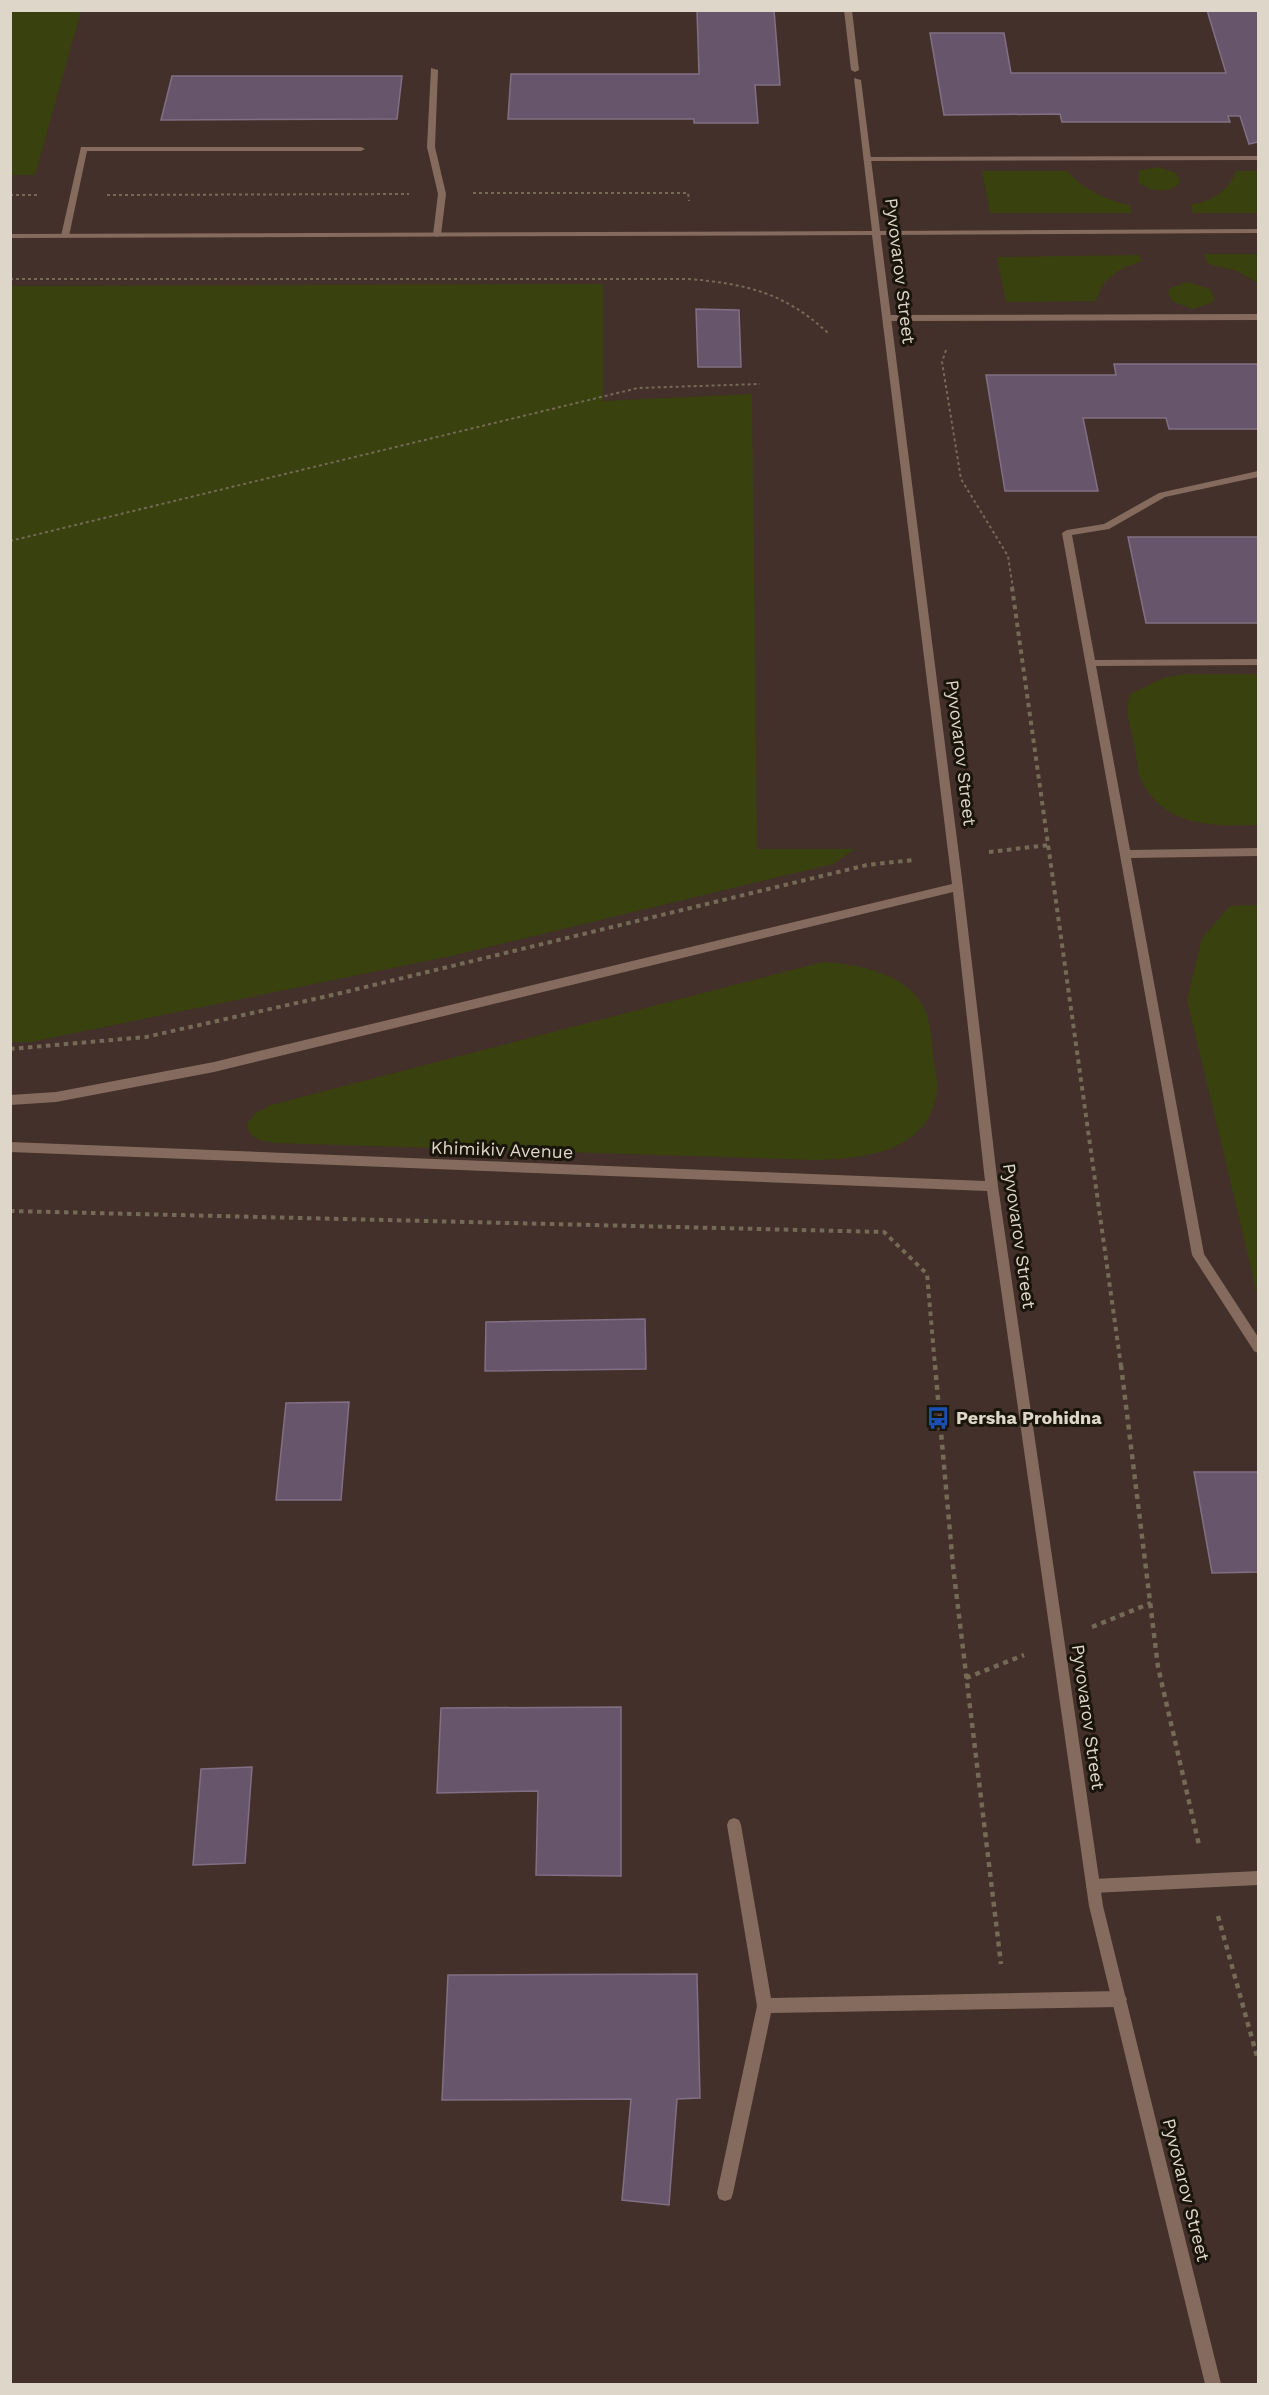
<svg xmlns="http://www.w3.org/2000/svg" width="1269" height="2395" viewBox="0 0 1269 2395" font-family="'Work Sans',sans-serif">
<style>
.industrial{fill:#43302a}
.green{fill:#39410e}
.building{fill:#67556b;stroke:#816f85;stroke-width:1.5}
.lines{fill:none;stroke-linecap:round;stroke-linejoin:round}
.path-far2{stroke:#746a56;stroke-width:2;stroke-dasharray:3 3;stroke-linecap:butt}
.path-far1{stroke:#746a56;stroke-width:4;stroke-dasharray:4.5 4.5;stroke-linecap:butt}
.path{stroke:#746a56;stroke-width:4.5;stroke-dasharray:5 5;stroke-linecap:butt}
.service{fill:#856b5d;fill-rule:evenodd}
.tertiary{fill:#856b5d;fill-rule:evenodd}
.labels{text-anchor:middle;stroke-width:6;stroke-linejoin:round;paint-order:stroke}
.street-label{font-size:18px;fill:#ded7c9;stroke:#1a150b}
.poi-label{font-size:18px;font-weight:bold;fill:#ded7c9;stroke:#1a150b;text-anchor:start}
</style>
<rect width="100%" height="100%" fill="#372c14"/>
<!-- industrial -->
<path class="industrial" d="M11,11H1258V2384H11Z"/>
<!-- green -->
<path class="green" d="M10,11H81L35,175H11Z
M1158,167L1176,173L1180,181L1178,185C1165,194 1149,191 1138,182L1139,171Z
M982,171H1067C1085,190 1104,200 1130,205L1132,213H990Z
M1236,171H1258V213H1193L1191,205C1213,200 1228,192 1236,171Z
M1204,254H1258V283L1237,271L1208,264Z
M1140,255L1141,262C1118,268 1103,278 1096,301L1006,302L997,257Z
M1188,282L1210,289L1214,298L1213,302L1194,309L1173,302L1168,293L1170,288Z
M603,284V401L752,394L757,849H855L833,864L451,956L31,1042H11V286Z
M1184,674H1258V825C1214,826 1164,828 1141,780C1137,771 1137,758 1135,748C1131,729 1124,712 1130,694L1163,678Z
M1258,905V1297L1187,1000L1202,938L1230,906Z
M823,962C859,964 913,974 927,1015C931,1028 932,1042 933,1055C934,1067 939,1081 937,1092C928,1152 866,1158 818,1160L275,1143C260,1140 249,1140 247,1123L256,1113L271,1105Z"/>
<!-- building -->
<path class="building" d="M697,10H774L780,85H755L758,123H694V119H508L511,74H699Z
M1207,10H1258V142L1249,144L1240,116H1228L1230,122H1062L1060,114L944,115L930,33H1004L1011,73H1226Z
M172,76H402L397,119L161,120Z
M696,309L739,310L741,367H698Z
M1114,364H1258V429H1169L1166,418H1083L1098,491H1005L986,375H1116Z
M1128,537H1258V623H1146Z
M645,1319L646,1369L485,1371L486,1322Z
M349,1402L341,1500H276L286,1403Z
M1194,1472H1258V1572L1212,1573Z
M621,1707V1876L536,1875L538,1791L437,1793L441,1708Z
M252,1767L245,1863L193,1865L201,1769Z
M697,1974L700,2098L677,2099L669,2205L622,2200L631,2099L442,2100L448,1975Z"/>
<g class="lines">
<!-- path-far2 -->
<path class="path-far2" d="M473,193H688L689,201
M10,195H40
M107,195L409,194
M10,279H689C747,284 785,293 828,333
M946,350L942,362L961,479L1008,556L1013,589
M10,541L638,388L760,384"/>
<!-- path-far1 -->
<path class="path-far1" d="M1012,587L1121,1366
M989,852L1049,845
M10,1049L146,1037L341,993L867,865L913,860
M10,1211L884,1232L927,1274L935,1366"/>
<!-- path -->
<path class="path" d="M935,1365L953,1566L1001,1964
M1121,1365L1158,1667L1199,1845
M1092,1627L1151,1603
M966,1678L1024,1655
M1218,1916L1258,2060"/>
<!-- service -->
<path class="service" d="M989,10H1017L1014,12Z
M431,68L438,70L435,147L446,194L441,235L437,237L433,235L438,194L427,147Z
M81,147H361L365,149L361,151H87L69,236L65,238L61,236Z
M1258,156V160L867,161L863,159L867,157Z
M1258,229V233L876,235L872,233L876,231Z
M1258,314V320L887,321L883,318L887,315Z
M1258,471V477L1165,497L1109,529L1072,535L1095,660L1258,659V665L1096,666L1130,850L1258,848V856L1131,858L1204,1254L1258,1337V1353L1254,1351L1192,1255L1062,533L1067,530L1104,524L1159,493Z
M734,1818L739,1820L741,1825L771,1998L1119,1991L1124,1994L1127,1999L1124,2004L1119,2007L771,2013L733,2193L731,2199L725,2201L719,2199L717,2193L757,2006L727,1825L729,1820Z
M1258,1871V1885L1093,1893L1088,1891L1086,1886L1088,1881L1093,1879Z"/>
<!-- tertiary -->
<path class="tertiary" d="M844,10H852L859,70L855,72L851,70Z
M854,78L861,80L963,887L998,1186L1103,1906L1221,2384H1205L1089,1906L987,1191L10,1152V1142L985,1181L953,892L214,1072L56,1102L10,1105V1095L56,1092L214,1062L952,884L872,235L10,238V234L872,231Z"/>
</g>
<!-- icons -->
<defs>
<g id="bus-bare" transform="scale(1.8)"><path d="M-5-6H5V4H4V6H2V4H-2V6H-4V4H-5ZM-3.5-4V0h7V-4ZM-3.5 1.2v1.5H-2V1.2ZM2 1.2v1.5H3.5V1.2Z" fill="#1a4fb4" stroke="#1a150b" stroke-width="2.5" paint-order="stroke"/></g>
</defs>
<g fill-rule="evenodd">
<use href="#bus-bare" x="938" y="1418"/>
</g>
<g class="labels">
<!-- street labels -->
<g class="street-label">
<text transform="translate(900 271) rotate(83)" y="6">Pyvovarov Street</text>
<text transform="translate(961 753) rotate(83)" y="6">Pyvovarov Street</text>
<text transform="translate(502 1150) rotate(2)" y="6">Khimikiv Avenue</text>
<text transform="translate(1019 1236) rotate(82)" y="6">Pyvovarov Street</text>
<text transform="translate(1088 1717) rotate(82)" y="6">Pyvovarov Street</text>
<text transform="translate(1186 2190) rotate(76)" y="6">Pyvovarov Street</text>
</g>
<!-- poi labels -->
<g class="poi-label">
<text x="956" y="1424">Persha Prohidna</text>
</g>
</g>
<!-- border -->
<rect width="1269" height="2395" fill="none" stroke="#ded7c9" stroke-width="24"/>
</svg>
